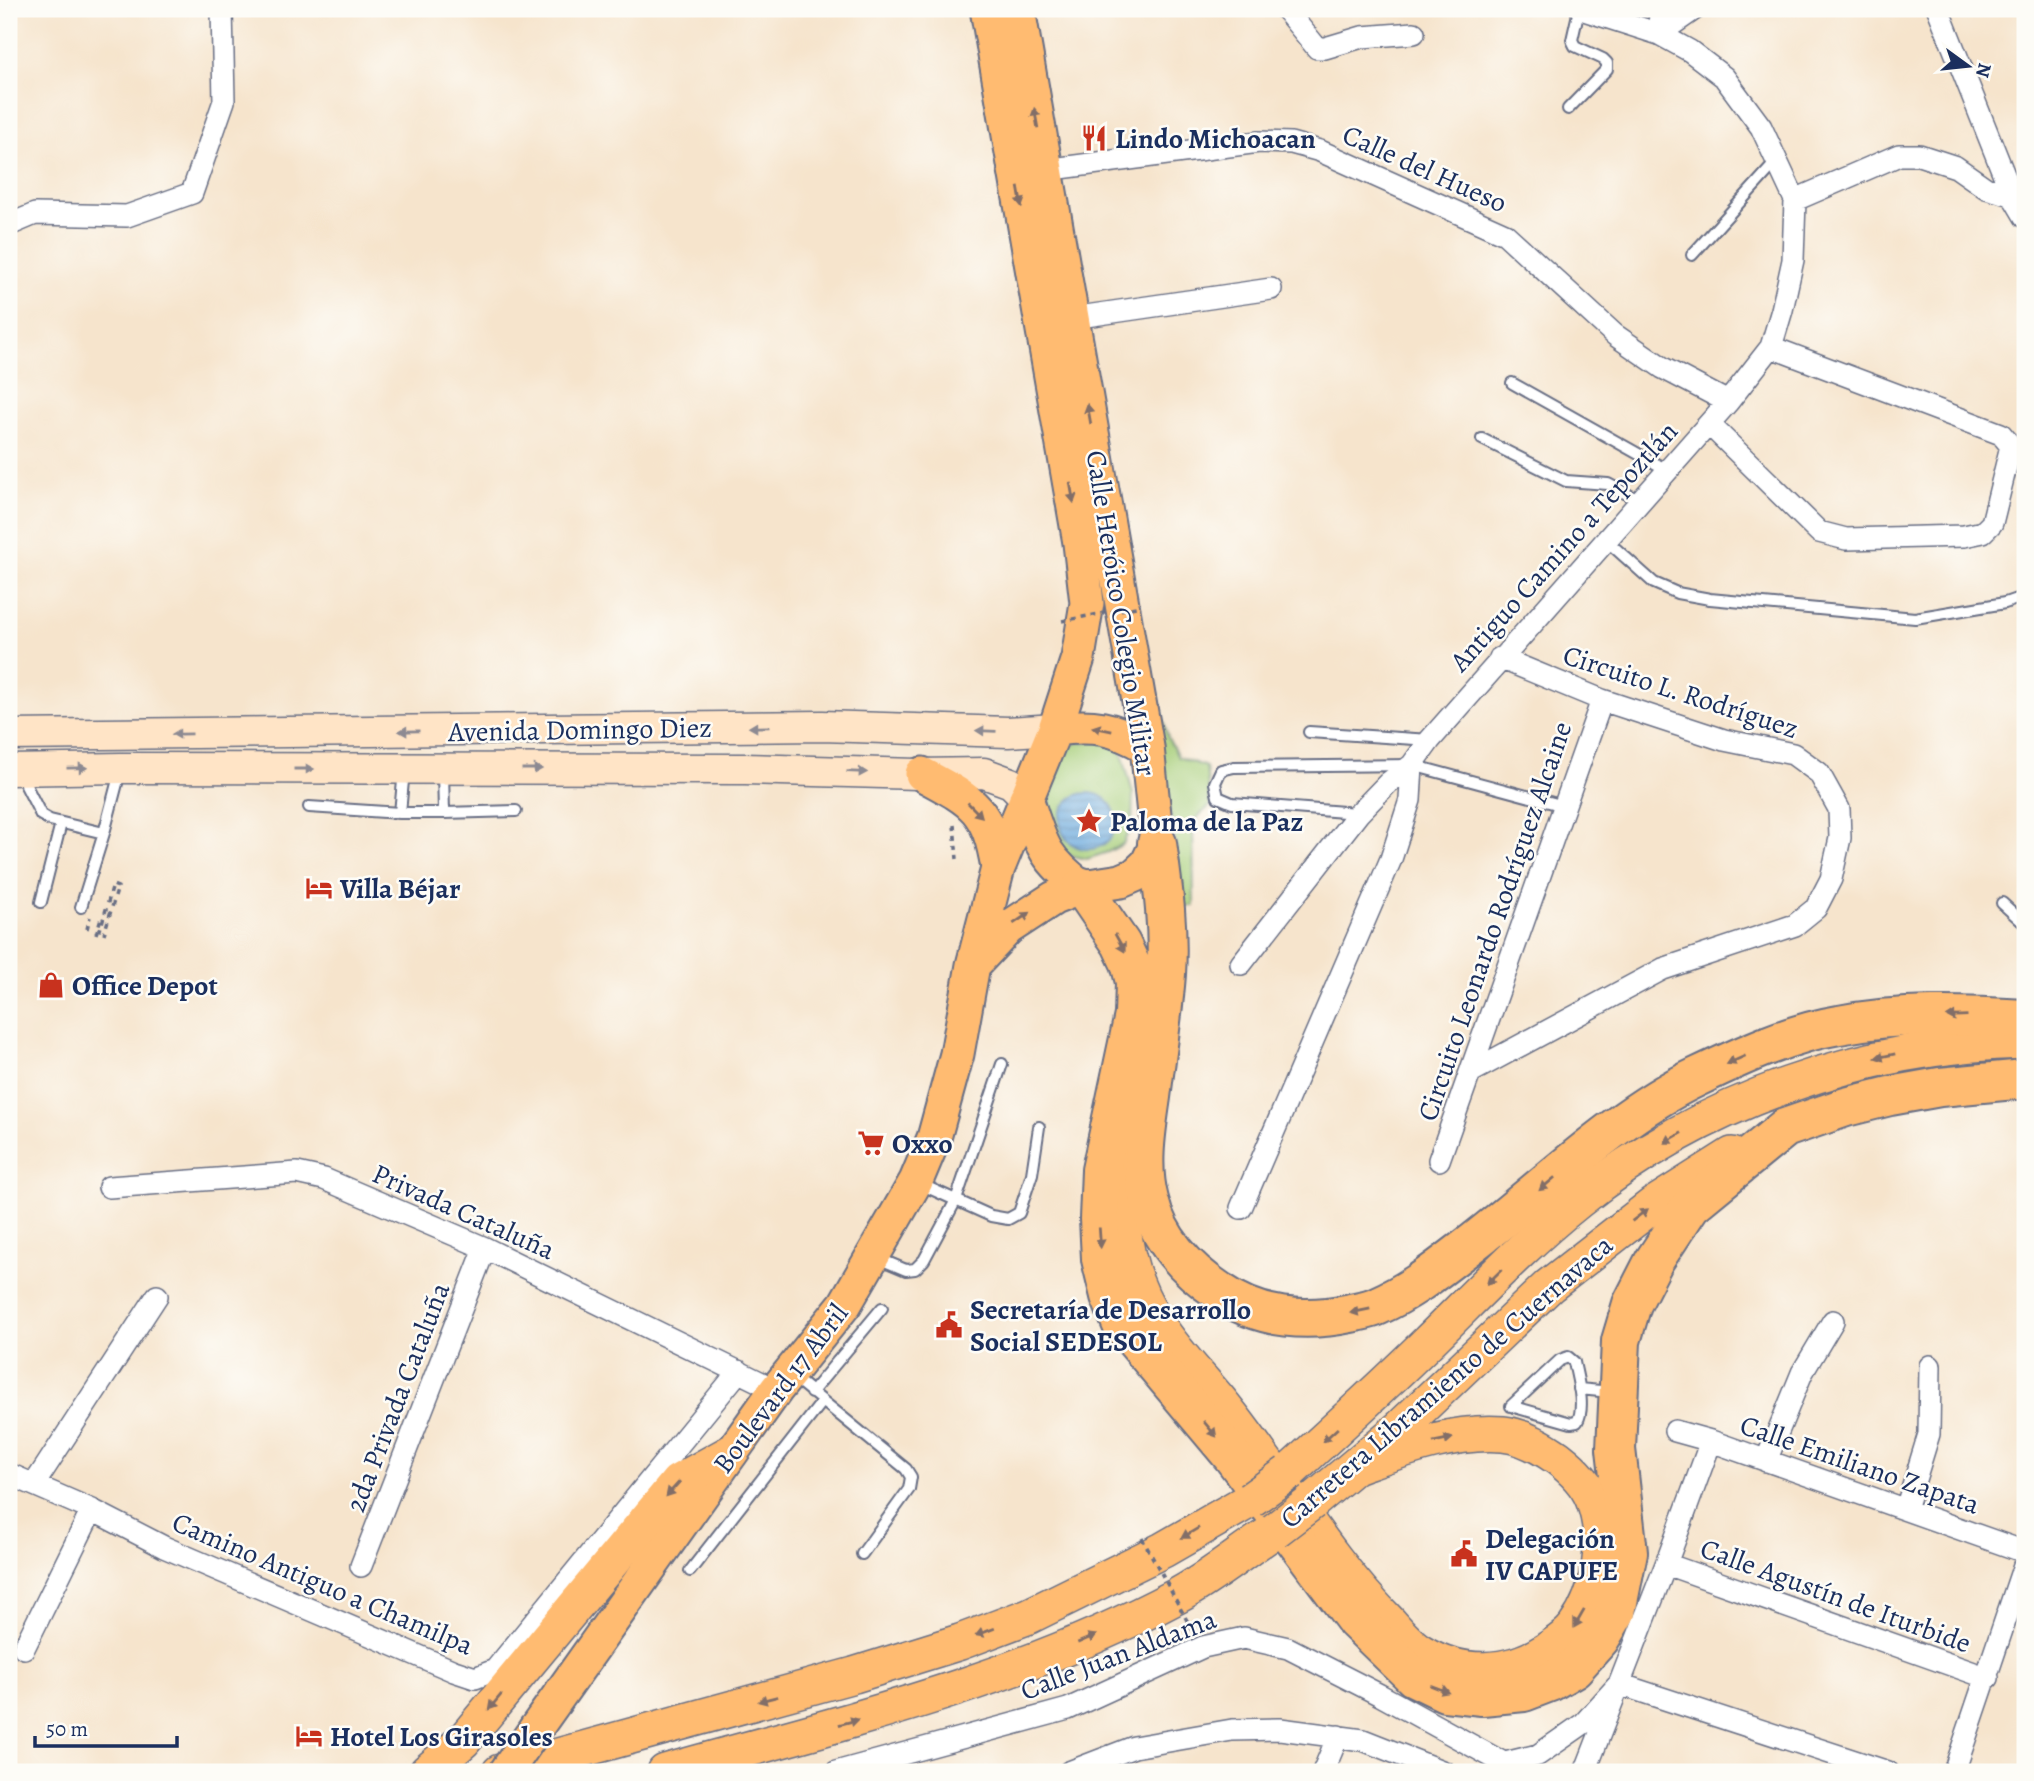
<svg xmlns="http://www.w3.org/2000/svg" width="2034" height="1781" viewBox="0 0 2034 1781" font-family="Alegreya,serif">
<style>
.green{fill:#a5cd77;stroke:#607e6a;stroke-width:2}
.water{fill:url(#water-rules);stroke:#446c9e;stroke-width:2}
.lines{fill:none;stroke-linecap:round;stroke-linejoin:round}
.service-casing{stroke:#686e84;stroke-width:14}
.minor-casing{stroke:#686e84;stroke-width:24}
.secondary-casing{stroke:#686e84;stroke-width:33}
.primary-casing{stroke:#686e84;stroke-width:37}
.trunk-casing{stroke:#686e84;stroke-width:38}
.motorway-casing{stroke:#686e84;stroke-width:42}
.path{stroke:#686e84;stroke-width:3.5;stroke-dasharray:5 5;stroke-linecap:butt}
.service{stroke:#fff;stroke-width:10}
.minor{stroke:#fff;stroke-width:21}
.secondary{stroke:#ffe4c6;stroke-width:30}
.primary{stroke:#ffbb71;stroke-width:33}
.trunk{stroke:#ffbb71;stroke-width:35}
.motorway{stroke:#ffbb71;stroke-width:38}
.primary-bridge-casing{stroke:#686e84;stroke-width:37;stroke-linecap:butt}
.trunk-bridge-casing{stroke:#686e84;stroke-width:38;stroke-linecap:butt}
.path-bridge{stroke:#686e84;stroke-width:3.5;stroke-dasharray:5 5;stroke-linecap:butt}
.primary-bridge{stroke:#ffbb71;stroke-width:33}
.trunk-bridge{stroke:#ffbb71;stroke-width:35}
.oneway{fill:#826e67}
.oneway2{fill:#8d8a92}
.labels{text-anchor:middle;stroke-width:5;stroke-linejoin:round;paint-order:stroke}
.poi-label{font-size:28px;font-weight:bold;fill:#1b2f5e;stroke:#fdfcf7;text-anchor:start}
.street-label{font-size:28px;fill:#1b2f5e;stroke:#fdfcf7}
</style>
<defs>
<pattern id="water-rules" width="6" height="5" patternUnits="userSpaceOnUse" patternTransform="scale(1.75)"><rect width="6" height="5" fill="#6caade"/><path d="M0 2.5h6" fill="none" stroke="#588bb7"/></pattern>
</defs>
<rect width="100%" height="100%" fill="#fdfcf7"/>
<filter id="ink" filterUnits="userSpaceOnUse"><feTurbulence type="fractalNoise" baseFrequency=".0143" numOctaves="2"/><feDisplacementMap in="SourceGraphic" scale="14" xChannelSelector="R" yChannelSelector="G"/><feConvolveMatrix kernelMatrix="1 2 1 2 8 2 1 2 1" color-interpolation-filters="sRGB"/></filter>
<filter id="wash" filterUnits="userSpaceOnUse"><feTurbulence type="fractalNoise" baseFrequency=".00686" numOctaves="4" result="noise"/><feDisplacementMap in="SourceGraphic" scale="28" xChannelSelector="R" yChannelSelector="G"/><feGaussianBlur stdDeviation="1.57" result="paint"/><feColorMatrix in="noise" values="0 0 0 0 0 0 0 0 0 0 0 0 0 0 0 0 0 1.4 0 .05"/><feComposite in="paint" operator="in"/></filter>
<g filter="url(#wash)">
<rect width="100%" height="100%" fill="#f6e4cc"/>
<!-- green -->
<path class="green" d="M1141,627L1168,738L1178,757L1206,767L1210,806L1193,821L1194,906H1180L1175,840L1134,628Z
M1110,739L1122,753L1133,794L1132,825L1123,844L1108,852L1087,859L1064,854L1046,818L1062,745Z"/>
<!-- water -->
<path class="water" d="M1060 821a28 28 0 1 1 56 0a28 28 0 1 1-56 0Z"/>
</g>
<g filter="url(#ink)">
<g class="lines">
<!-- service casing -->
<g class="service-casing">
<path id="service" d="M1568,109L1607,69V63L1603,59L1575,46L1572,40L1579,9
M1692,255L1777,161
M1512,383L1667,470
M1482,439L1566,481L1608,484L1640,501
M1606,540L1654,583L1677,593L1710,599L1915,618L2005,603L2025,596
M1309,732L1430,740
M443,771L444,813L516,811
M19,772L41,815L50,820L104,833L120,772
M309,807L400,813L404,770
M400,813H444
M1357,813L1232,803L1218,797L1215,783L1221,770L1234,767L1412,765L1564,806
M41,902L61,823
M2002,903L2025,924
M81,907L104,833
M918,1183L991,1216L1008,1219L1019,1213L1032,1174L1039,1127
M875,1257L906,1270L915,1269L924,1260L956,1200L1002,1064
M1568,1357L1574,1362C1577,1378 1586,1407 1577,1422L1571,1423L1511,1406L1560,1360Z
M792,1376L906,1469L911,1477L909,1489L862,1554
M1579,1389L1611,1392
M811,1393L882,1308
M690,1571L822,1402"/>
</g>
<!-- minor casing -->
<g class="minor-casing">
<path id="minor" d="M1285,9L1317,48H1325L1362,37L1414,33
M1938,9L2012,195
M1659,34L1695,9
M1659,34L1660,9
M1045,170L1259,142L1291,143L1320,151L1505,234L1615,335L1663,368L1728,402
M1795,200L1899,155H1919L1956,167L1986,188L2012,195L2025,217
M9,225L35,214L127,216L192,193L224,101L222,9
M1072,318L1271,289
M1709,424L1819,532L1846,539L1964,536L1983,532L1992,523L2011,446L2001,434L1771,347
M1241,964L1358,814L1388,783L1412,765
M1471,1072L1663,969L1795,925L1816,908L1831,879L1840,838L1839,809L1819,773L1793,754L1724,740L1602,700L1500,658
M1439,1160L1602,700
M109,1187L297,1173L324,1179L485,1248L776,1390
M1241,1208L1391,859L1410,800L1412,765L1430,740L1728,402L1771,347L1782,310L1793,260L1795,200L1761,127L1724,77L1690,51L1659,34L1581,9
M1675,1431L1711,1441L2025,1552
M1766,1461L1802,1373L1833,1321
M9,1474L92,1510L164,1547L454,1671L475,1678L495,1670L739,1371
M35,1483L157,1296
M1906,1509L1929,1434L1930,1366
M1666,1564L1988,1678
M361,1566L485,1248
M24,1648L92,1510
M1501,1764L1538,1755L1584,1723L1619,1684L1888,1772
M836,1772L1068,1709L1203,1647L1244,1638L1288,1648L1380,1695L1520,1772
M1069,1772L1134,1747L1232,1730L1280,1729L1363,1740L1444,1772
M1323,1772L1338,1736
M1585,1772L1666,1564L1711,1441
M1954,1772L2025,1562"/>
</g>
<!-- secondary casing -->
<g class="secondary-casing">
<path id="secondary" d="M9,735L822,726L1008,732L1055,729
M9,770L121,768L745,769L917,774L984,773L1011,783L1026,798"/>
</g>
<!-- primary casing -->
<g class="primary-casing">
<path id="primary" d="M1055,729C1092,724 1114,727 1147,747
M922,774C974,802 988,808 998,868
M1026,798C1041,843 1042,857 1082,887
M976,962L1008,928L1054,898L1082,887L1121,881L1135,875L1147,864L1157,843L1147,747L1018,9
M536,1728L776,1390L845,1304L916,1181L934,1138L957,1054L973,965L998,868L1055,729L1078,658L1087,603L1080,543L987,9"/>
</g>
<!-- trunk casing -->
<g class="trunk-casing">
<path id="trunk" d="M1139,1115C1112,1184 1116,1262 1158,1325C1175,1352 1199,1376 1219,1400C1278,1472 1324,1557 1390,1623C1399,1633 1409,1645 1421,1652C1461,1676 1508,1676 1547,1650C1557,1643 1568,1637 1575,1627C1600,1592 1609,1540 1593,1499C1586,1482 1571,1468 1558,1458C1541,1446 1523,1436 1503,1434C1452,1430 1401,1450 1355,1466
M1288,1473C1335,1430 1382,1387 1427,1343C1477,1294 1524,1244 1578,1201C1703,1100 1865,1045 2025,1041
M1312,1502L1400,1428L1549,1286L1653,1205L1732,1155
M427,1772L463,1741L678,1482L730,1453
M500,1772L854,1675L960,1642L1029,1616L1163,1550L1250,1500
M665,1772C840,1723 1016,1682 1177,1596C1211,1578 1242,1552 1274,1531"/>
</g>
<!-- motorway casing -->
<g class="motorway-casing">
<path id="motorway" d="M1157,843C1163,887 1169,929 1166,974C1163,1015 1156,1056 1151,1097C1146,1131 1140,1167 1149,1200C1158,1239 1187,1270 1219,1291C1259,1319 1303,1323 1351,1313C1359,1311 1369,1310 1377,1306C1407,1293 1432,1274 1458,1254C1535,1197 1611,1118 1697,1077C1741,1056 1790,1033 1839,1025C1900,1013 1964,1015 2025,1019
M1082,887L1121,944L1130,963L1135,982L1134,1015L1101,1170L1099,1219L1101,1259L1110,1296L1122,1325L1232,1456L1356,1621L1414,1677L1445,1692L1482,1696L1524,1692L1550,1682L1574,1668L1600,1639L1616,1612L1628,1552L1616,1449L1621,1341L1632,1304L1654,1261L1691,1205L1785,1128L1846,1107L1890,1096L1940,1087L2025,1079"/>
</g>
<!-- path -->
<path class="path" d="M954,825L957,859
M87,929L90,917
M98,929L100,930L113,885L118,887L104,934
M96,934L101,918"/>
<!-- service -->
<use href="#service" class="service"/>
<!-- minor -->
<use href="#minor" class="minor"/>
<!-- secondary -->
<use href="#secondary" class="secondary"/>
<!-- primary -->
<use href="#primary" class="primary"/>
<!-- trunk -->
<use href="#trunk" class="trunk"/>
<!-- motorway -->
<use href="#motorway" class="motorway"/>
<!-- primary-bridge casing -->
<g class="primary-bridge-casing">
<path id="primary-bridge" d="M506,1772L536,1728"/>
</g>
<!-- trunk-bridge casing -->
<g class="trunk-bridge-casing">
<path id="trunk-bridge" d="M1250,1500L1288,1473
M1274,1531L1312,1502"/>
</g>
<!-- path-bridge -->
<path class="path-bridge" d="M1062,621L1141,606
M1142,1538L1196,1637"/>
<!-- primary-bridge -->
<use href="#primary-bridge" class="primary-bridge"/>
<!-- trunk-bridge -->
<use href="#trunk-bridge" class="trunk-bridge"/>
</g>
<!-- one-way arrows -->
<defs><path id="oneway-solid" d="M-6-.8H1V-3.2L6.5 0L1 3.2V.8H-6Z" transform="scale(1.75)"/></defs>
<g class="oneway">
<use href="#oneway-solid" transform="translate(1036 118) rotate(-100)"/>
<use href="#oneway-solid" transform="translate(1020 197) rotate(80)"/>
<use href="#oneway-solid" transform="translate(1089 414) rotate(-100)"/>
<use href="#oneway-solid" transform="translate(1072 493) rotate(80)"/>
<use href="#oneway-solid" transform="translate(1102 729) rotate(-168)"/>
<use href="#oneway-solid" transform="translate(975 810) rotate(45)"/>
<use href="#oneway-solid" transform="translate(1022 918) rotate(-34)"/>
<use href="#oneway-solid" transform="translate(1120 943) rotate(61)"/>
<use href="#oneway-solid" transform="translate(1957 1016) rotate(178)"/>
<use href="#oneway-solid" transform="translate(1885 1056) rotate(168)"/>
<use href="#oneway-solid" transform="translate(1736 1060) rotate(156)"/>
<use href="#oneway-solid" transform="translate(1673 1138) rotate(149)"/>
<use href="#oneway-solid" transform="translate(1547 1184) rotate(140)"/>
<use href="#oneway-solid" transform="translate(1640 1215) rotate(-37)"/>
<use href="#oneway-solid" transform="translate(1100 1238) rotate(86)"/>
<use href="#oneway-solid" transform="translate(1494 1277) rotate(136)"/>
<use href="#oneway-solid" transform="translate(1360 1311) rotate(168)"/>
<use href="#oneway-solid" transform="translate(1210 1429) rotate(50)"/>
<use href="#oneway-solid" transform="translate(1330 1435) rotate(138)"/>
<use href="#oneway-solid" transform="translate(1443 1440) rotate(-12)"/>
<use href="#oneway-solid" transform="translate(673 1489) rotate(132)"/>
<use href="#oneway-solid" transform="translate(1190 1533) rotate(149)"/>
<use href="#oneway-solid" transform="translate(1579 1619) rotate(120)"/>
<use href="#oneway-solid" transform="translate(985 1632) rotate(159)"/>
<use href="#oneway-solid" transform="translate(1087 1639) rotate(-23)"/>
<use href="#oneway-solid" transform="translate(1440 1689) rotate(21)"/>
<use href="#oneway-solid" transform="translate(768 1699) rotate(165)"/>
<use href="#oneway-solid" transform="translate(495 1702) rotate(130)"/>
<use href="#oneway-solid" transform="translate(849 1722) rotate(-15)"/>
</g>
<g class="oneway2">
<use href="#oneway-solid" transform="translate(759 727) rotate(179)"/>
<use href="#oneway-solid" transform="translate(409 731) rotate(179)"/>
<use href="#oneway-solid" transform="translate(986 731) rotate(-178)"/>
<use href="#oneway-solid" transform="translate(182 734) rotate(179)"/>
<use href="#oneway-solid" transform="translate(77 768) rotate(-1)"/>
<use href="#oneway-solid" transform="translate(304 769)"/>
<use href="#oneway-solid" transform="translate(532 769)"/>
<use href="#oneway-solid" transform="translate(857 772) rotate(2)"/>
</g>
</g>
<!-- icons -->
<defs>
<g id="restaurant-bare" transform="scale(2.1)"><path d="M-5-6h1v4h1v-4h1v4h1v-4h1v5L-1.5 .5V6h-2V.5L-5-1ZM5-6V6H3V1.5H1.5Q1.5-4 5-6Z" fill="#c8321e" stroke="#fdfcf7" stroke-width="2.5" paint-order="stroke"/></g>
<g id="sight-bare" transform="scale(2.1)"><path d="M0-6L1.8-2.2L6-1.7L2.9 1.2L3.7 5.4L0 3.3L-3.7 5.4L-2.9 1.2L-6-1.7L-1.8-2.2Z" fill="#c8321e" stroke="#fdfcf7" stroke-width="2.5" paint-order="stroke"/></g>
<g id="hotel-bare" transform="scale(2.1)"><path d="M-6-4.5h1.5V1H6V5H4.5V3h-9V5H-6ZM-4 0a1.8 1.8 0 1 1 3.6 0ZM.5 0V-2.5h3Q6-2.5 6 0Z" fill="#c8321e" stroke="#fdfcf7" stroke-width="2.5" paint-order="stroke"/></g>
<g id="shop-bare" transform="scale(2.1)"><path d="M-5-2.5h2.3a2.7 3.5 0 0 1 5.4 0H5L5.5 6h-11ZM-1.5-2.5h3a1.5 2.3 0 0 0-3 0Z" fill="#c8321e" stroke="#fdfcf7" stroke-width="2.5" paint-order="stroke"/></g>
<g id="supermarket-bare" transform="scale(2.1)"><path d="M-6-5.5h2.5l.6 2H6L4.5 2H-2.5L-4.4-4H-6ZM-1.5 3.2a1.3 1.3 0 1 0 .1 0ZM3 3.2a1.3 1.3 0 1 0 .1 0Z" fill="#c8321e" stroke="#fdfcf7" stroke-width="2.5" paint-order="stroke"/></g>
<g id="civic-bare" transform="scale(2.1)"><path d="M-.6-6.5H3V-4.5H.6V-3L4-1V1h2V6H-6V1h2V-1L-.6-3ZM-1.2 2.5V6h2.4V2.5Z" fill="#c8321e" stroke="#fdfcf7" stroke-width="2.5" paint-order="stroke"/></g>
</defs>
<g fill-rule="evenodd">
<use href="#restaurant-bare" x="1094" y="138"/>
<use href="#sight-bare" x="1089" y="821"/>
<use href="#hotel-bare" x="319" y="888"/>
<use href="#shop-bare" x="51" y="985"/>
<use href="#supermarket-bare" x="871" y="1143"/>
<use href="#civic-bare" x="949" y="1325"/>
<use href="#civic-bare" x="1464" y="1554"/>
<use href="#hotel-bare" x="309" y="1736"/>
</g>
<g class="labels">
<!-- poi labels -->
<g class="poi-label">
<text x="1115" y="148">Lindo Michoacan</text>
<text x="1110" y="831">Paloma de la Paz</text>
<text x="340" y="898">Villa Béjar</text>
<text x="72" y="995">Office Depot</text>
<text x="892" y="1153">Oxxo</text>
<text x="970" y="1319">Secretaría de Desarrollo<tspan x="970" dy="32">Social SEDESOL</tspan></text>
<text x="1485" y="1548">Delegación<tspan x="1485" dy="32">IV CAPUFE</tspan></text>
<text x="330" y="1746">Hotel Los Girasoles</text>
</g>
<!-- street labels -->
<g class="street-label">
<text transform="translate(1425 168) rotate(24)" y="10">Calle del Hueso</text>
<text transform="translate(1563 546) rotate(-48)" y="10">Antiguo Camino a Tepoztlán</text>
<text transform="translate(1122 613) rotate(81)" y="10">Calle Heróico Colegio Militar</text>
<text transform="translate(1681 691) rotate(18)" y="10">Circuito L. Rodríguez</text>
<text transform="translate(580 729) rotate(-1)" y="10">Avenida Domingo Diez</text>
<text transform="translate(1494 921) rotate(-71)" y="10">Circuito Leonardo Rodríguez Alcaine</text>
<text transform="translate(464 1211) rotate(24)" y="10">Privada Cataluña</text>
<text transform="translate(1446 1381) rotate(-41)" y="10">Carretera Libramiento de Cuernavaca</text>
<text transform="translate(780 1388) rotate(-53)" y="10">Boulevard 17 Abril</text>
<text transform="translate(397 1397) rotate(-69)" y="10">2da Privada Cataluña</text>
<text transform="translate(1860 1464) rotate(19)" y="10">Calle Emiliano Zapata</text>
<text transform="translate(323 1583) rotate(23)" y="10">Camino Antiguo a Chamilpa</text>
<text transform="translate(1836 1595) rotate(20)" y="10">Calle Agustín de Iturbide</text>
<text transform="translate(1118 1654) rotate(-21)" y="10">Calle Juan Aldama</text>
</g>
</g>
<!-- margin -->
<rect width="2034" height="1781" fill="none" stroke="#fdfcf7" stroke-width="35"/>
<!-- north arrow -->
<g transform="translate(1968 66) rotate(105)" stroke="#fdfcf7" stroke-width="5" paint-order="stroke">
<path d="M0-5L12 26L0 18L-12 26Z" fill="#1b2f5e"/>
<text y="-10" font-size="19" font-weight="bold" text-anchor="middle" fill="#1b2f5e">N</text>
</g>
<!-- scale -->
<path d="M35 1736v10h142v-10" fill="none" stroke="#1b2f5e" stroke-width="3.5"/>
<text x="46" y="1736" font-size="21" fill="#1b2f5e" stroke="#fdfcf7" stroke-width="5" paint-order="stroke">50 m</text>
</svg>
